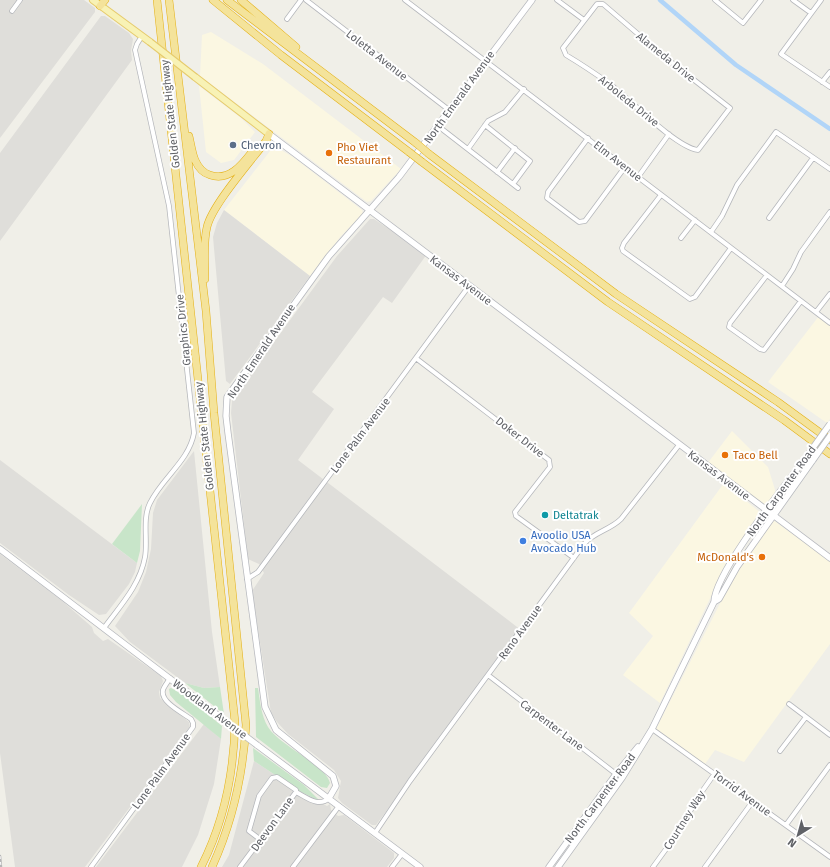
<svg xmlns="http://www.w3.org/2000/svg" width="830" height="867" viewBox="0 0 830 867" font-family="'Fira Sans',sans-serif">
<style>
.commercial{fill:#fbf7e2}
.industrial{fill:#dfdeda}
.green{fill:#c8e5c9}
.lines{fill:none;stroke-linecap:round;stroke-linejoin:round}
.canal{stroke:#b1d5f8;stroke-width:4.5}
.street-casing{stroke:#b5b7bb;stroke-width:5.5}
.secondary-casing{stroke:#b7b9be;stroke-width:7}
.primary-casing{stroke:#e6cb6c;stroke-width:8}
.highway-casing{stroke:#e4b014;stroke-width:8}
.street{stroke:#fff;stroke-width:4}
.secondary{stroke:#fff;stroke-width:5.5}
.primary{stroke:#f8f2b5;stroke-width:6}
.highway{stroke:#f4e39b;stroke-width:7}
.rail-casing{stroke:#b6b6b7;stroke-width:2.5}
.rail{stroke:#fff;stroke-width:1;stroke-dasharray:3;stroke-linecap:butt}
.secondary-bridge-casing{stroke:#b7b9be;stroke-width:7;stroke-linecap:butt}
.primary-bridge-casing{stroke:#e6cb6c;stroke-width:8;stroke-linecap:butt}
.highway-bridge-casing{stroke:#e4b014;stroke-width:8;stroke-linecap:butt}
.secondary-bridge{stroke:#fff;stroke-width:5.5}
.primary-bridge{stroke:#f8f2b5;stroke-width:6}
.highway-bridge{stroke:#f4e39b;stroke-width:7}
.service-dot{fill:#5c6f8a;stroke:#fff;stroke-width:1.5}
.food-dot{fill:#e8710a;stroke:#fff;stroke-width:1.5}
.culture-dot{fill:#0f9aa8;stroke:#fff;stroke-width:1.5}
.shop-dot{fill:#3f7fe0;stroke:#fff;stroke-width:1.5}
.labels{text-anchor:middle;stroke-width:4;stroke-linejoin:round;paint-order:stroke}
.street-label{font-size:11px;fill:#606267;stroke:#fff}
.service-label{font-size:11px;fill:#4e5e75;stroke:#fff;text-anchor:start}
.food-label{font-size:11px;fill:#c56008;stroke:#fff;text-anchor:start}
.culture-label{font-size:11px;fill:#0d838f;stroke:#fff;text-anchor:start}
.shop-label{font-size:11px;fill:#366cbe;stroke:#fff;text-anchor:start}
</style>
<rect width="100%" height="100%" fill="#f0efe8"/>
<!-- commercial -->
<path class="commercial" d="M211,32L263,64L401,169L371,201L367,202L200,76L202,35Z
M199,86L241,118L255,132L234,160L221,163L206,152Z
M274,146L293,157L362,210L363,214L341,236L310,276L224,210Z
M819,316L830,325V419L827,423L768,382Z
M732,431L768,467L776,493L766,508L707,464Z
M724,483L761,513L726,565L660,703L623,675L653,636L629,613Z
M773,520L830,561V644L744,762L715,750L705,764L656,729L734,576Z"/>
<!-- industrial -->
<path class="industrial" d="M0,0H84L95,8V12L0,138Z
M101,16H105L129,33L133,39L131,51L132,60L0,241V153Z
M224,210L310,276L230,384L226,381L213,237L217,223Z
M370,219H374L427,254L392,303L383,297L312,392L334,409L298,460L521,630L376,825H372L342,803L338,798L341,781L334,770L288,734L277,722L271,713L252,591L264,573L259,564L248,559L231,413L232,400L238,391L337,256Z
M194,451L212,632L220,687L204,688L185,683L130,642L115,626L138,592L146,572L151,549L153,513L157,500Z
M0,460L137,563L135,572L129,584L106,614L99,615L69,595L0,543Z
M0,554L61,600L92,627L94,633L103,641L108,639L161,676L163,681L159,692L160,698L189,722L190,727L85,867H15L0,753Z
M204,724L221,739L214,784L198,835L182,867H96Z
M254,761L301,792L327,806L330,804L331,810L338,816L344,815L394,853V858L387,867H222L229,855Z"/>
<!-- green -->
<path class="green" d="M142,504L140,551L137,563L112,544Z
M185,683L204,688L220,687L224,714Z
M171,688L186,696L222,726L221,739L176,702L170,695L169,689Z
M255,688H258C260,701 261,715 268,727C280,746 326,765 330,783L327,788L321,787L256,737Z
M253,748L304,785L320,801L301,792L254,761Z"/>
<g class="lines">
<!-- canal -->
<path class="canal" d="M660,0L736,65L830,129"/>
<!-- street casing -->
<g class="street-casing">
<path id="street" d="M306,0L449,110
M405,0L830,323
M557,0L584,20
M715,0L743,23L761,0
M793,0L811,13
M821,0L781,54L830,87
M597,4H603L666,58L730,108L698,150C677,148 629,99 610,84C596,74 581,64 566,55L563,48Z
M12,11L20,0
M287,19L301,0
M822,82L830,72
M485,125L530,161L513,184
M438,126L518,188
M588,138L548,192L547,198L579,222L585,221L625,167
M468,149L488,121L505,112L524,89
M497,172L515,148
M638,177L669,134
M661,195L624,243L622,248L623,251L690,299L695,297L731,248
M769,218L813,158
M711,232L722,216L737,185L776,132L830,169
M681,238L695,220
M767,275L730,323L729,327L760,349L764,350L801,301
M782,286L793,269L801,252L830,212
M816,312L830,294
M417,359L549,460L550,467L515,512L516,516L574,558
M247,579L258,572L469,286
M104,628C120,606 140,585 145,557C148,540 142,519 150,503C162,478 189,461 194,433L169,206L135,50L137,44L142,36
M488,675L616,774
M789,704L830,735
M652,729L830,857
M780,751L806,717
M296,792C306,797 319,808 329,798
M786,825L830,765
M375,833L410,781L584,544C594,532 610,530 621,519L679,445
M91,867L193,727V723L191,719C183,713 160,702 163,690C164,686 168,682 170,678
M240,867L296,792V790L277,777L272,778L259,796L249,831L261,840
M293,867L339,806
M392,867L402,854
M653,867L682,827L696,800L715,773
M705,867L753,801"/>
</g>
<!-- secondary casing -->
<g class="secondary-casing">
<path id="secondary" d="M269,134L830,558
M0,549L220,717
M714,602L719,599L737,567L813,460
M257,745L420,867
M329,798L336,786L333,776L276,730L265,707L228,433L226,416L227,397L329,256L399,177L532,0
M549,867L616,774L638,747
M558,867L622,778L652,729L714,602C715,572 786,484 807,456"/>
</g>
<!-- primary casing -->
<g class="primary-casing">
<path id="primary" d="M93,0L150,42
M195,77L269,134"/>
</g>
<!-- highway casing -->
<g class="highway-casing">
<path id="highway" d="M157,0L235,722C234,771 224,822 201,867
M169,0L206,311L214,413L246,725C243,775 233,821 212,867
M213,0L281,55L409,152
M227,0L416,143
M241,0L296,47
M100,6L105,0
M189,136C191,144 192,153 195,160C198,167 203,173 210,175C231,182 244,162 255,148
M429,154L616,294L778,402L830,440
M422,162L608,302L784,420L830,454
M205,279C205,262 203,243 207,227C212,205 251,161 266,141L269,134"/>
</g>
<!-- street -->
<use href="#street" class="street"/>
<!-- secondary -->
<use href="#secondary" class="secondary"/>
<!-- primary -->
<use href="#primary" class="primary"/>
<!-- highway -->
<use href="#highway" class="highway"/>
<!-- rail casing -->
<g class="rail-casing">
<path id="rail" d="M0,856L1,867"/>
</g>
<!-- rail -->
<use href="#rail" class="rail"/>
<!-- secondary-bridge casing -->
<g class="secondary-bridge-casing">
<path id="secondary-bridge" d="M807,456L830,424
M813,460L830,436
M220,717L257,745"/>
</g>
<!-- primary-bridge casing -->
<g class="primary-bridge-casing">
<path id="primary-bridge" d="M150,42L195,77"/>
</g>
<!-- highway-bridge casing -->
<g class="highway-bridge-casing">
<path id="highway-bridge" d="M416,143L429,154
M409,152L422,162"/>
</g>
<!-- secondary-bridge -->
<use href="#secondary-bridge" class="secondary-bridge"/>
<!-- primary-bridge -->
<use href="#primary-bridge" class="primary-bridge"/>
<!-- highway-bridge -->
<use href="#highway-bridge" class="highway-bridge"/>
</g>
<!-- markers -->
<circle class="service-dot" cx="233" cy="145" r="4"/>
<g class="food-dot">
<circle cx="329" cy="153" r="4"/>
<circle cx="725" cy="455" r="4"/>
<circle cx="762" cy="557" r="4"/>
</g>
<circle class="culture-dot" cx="545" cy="515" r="4"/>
<circle class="shop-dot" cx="523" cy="541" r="4"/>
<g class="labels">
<!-- street labels -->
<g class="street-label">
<text transform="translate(377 55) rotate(38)" y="4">Loletta Avenue</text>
<text transform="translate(666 57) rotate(39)" y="4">Alameda Drive</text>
<text transform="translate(459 97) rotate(-54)" y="4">North Emerald Avenue</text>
<text transform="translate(629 101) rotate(39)" y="4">Arboleda Drive</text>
<text transform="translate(170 114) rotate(-96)" y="4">Golden State Highway</text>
<text transform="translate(618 161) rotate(38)" y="4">Elm Avenue</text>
<text transform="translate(461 280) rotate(37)" y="4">Kansas Avenue</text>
<text transform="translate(183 330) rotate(-96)" y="4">Graphics Drive</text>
<text transform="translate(261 351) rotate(-56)" y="4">North Emerald Avenue</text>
<text transform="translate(360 435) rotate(-53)" y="4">Lone Palm Avenue</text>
<text transform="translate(204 436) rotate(-96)" y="4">Golden State Highway</text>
<text transform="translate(520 437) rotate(38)" y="4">Doker Drive</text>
<text transform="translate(719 475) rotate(37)" y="4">Kansas Avenue</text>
<text transform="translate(781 491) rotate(-54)" y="4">North Carpenter Road</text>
<text transform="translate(520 632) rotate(-54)" y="4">Reno Avenue</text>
<text transform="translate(210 709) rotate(37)" y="4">Woodland Avenue</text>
<text transform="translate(552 725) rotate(37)" y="4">Carpenter Lane</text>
<text transform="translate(161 771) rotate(-54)" y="4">Lone Palm Avenue</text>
<text transform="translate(742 793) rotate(36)" y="4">Torrid Avenue</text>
<text transform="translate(600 798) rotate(-53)" y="4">North Carpenter Road</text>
<text transform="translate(684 820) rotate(-58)" y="4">Courtney Way</text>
<text transform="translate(272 824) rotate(-54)" y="4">Deevon Lane</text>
</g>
<!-- service labels -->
<g class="service-label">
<text x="241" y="149">Chevron</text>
</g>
<!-- food labels -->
<g class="food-label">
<text x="337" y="151">Pho Viet<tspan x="337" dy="13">Restaurant</tspan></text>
<text x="733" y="459">Taco Bell</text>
<text x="754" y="561" text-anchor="end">McDonald's</text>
</g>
<!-- culture labels -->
<g class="culture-label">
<text x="553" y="519">Deltatrak</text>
</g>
<!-- shop labels -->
<g class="shop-label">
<text x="531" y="539">Avoolio USA<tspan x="531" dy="13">Avocado Hub</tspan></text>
</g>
</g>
<!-- north arrow -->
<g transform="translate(798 835) rotate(217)" stroke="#ffffff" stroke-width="3" paint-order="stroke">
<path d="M0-3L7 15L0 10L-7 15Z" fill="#606267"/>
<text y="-6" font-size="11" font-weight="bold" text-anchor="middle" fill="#606267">N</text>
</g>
</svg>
